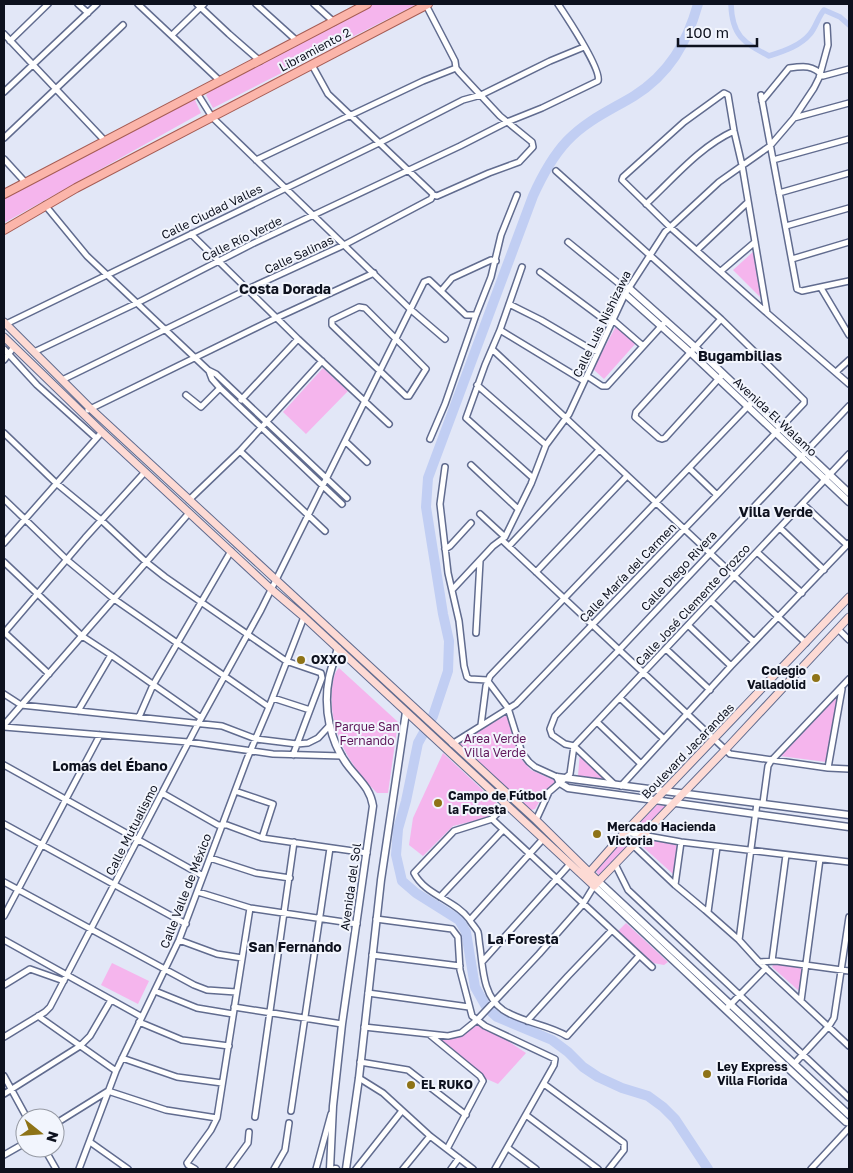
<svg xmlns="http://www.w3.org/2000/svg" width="853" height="1173" viewBox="0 0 853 1173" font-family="'Golos Text',sans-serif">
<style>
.green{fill:#f5b5ed}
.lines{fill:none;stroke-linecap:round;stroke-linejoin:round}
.canal{stroke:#c1cef3;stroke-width:5.5}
.river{stroke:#c1cef3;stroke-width:10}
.minor-casing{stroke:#616c8f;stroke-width:8}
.tertiary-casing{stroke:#616c8f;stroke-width:9}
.secondary-casing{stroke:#616c8f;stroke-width:9}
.primary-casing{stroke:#a65c54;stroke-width:10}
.minor{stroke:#fff;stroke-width:5}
.tertiary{stroke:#fff;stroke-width:6}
.secondary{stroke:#fddad4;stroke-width:7}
.primary{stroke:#fbb5aa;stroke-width:8}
.poi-dot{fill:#8e7317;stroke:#f2f5fd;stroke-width:2}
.labels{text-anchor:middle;stroke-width:4;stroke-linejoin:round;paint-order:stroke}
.street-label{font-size:12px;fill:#0d111e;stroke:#f2f5fd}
.poi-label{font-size:12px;font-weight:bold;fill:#0d111e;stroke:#f2f5fd;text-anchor:start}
.park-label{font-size:12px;fill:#5f175a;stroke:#f2f5fd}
.neighbourhood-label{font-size:14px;font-weight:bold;fill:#0d111e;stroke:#f2f5fd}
</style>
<rect width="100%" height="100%" fill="#e2e7f7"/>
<!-- green -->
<path class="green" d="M374,4H417L213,108L206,95L211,90L242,75L256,65Z
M194,98L201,113L4,223V199Z
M754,251L762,299L733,270Z
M616,326L636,343L604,379L593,369Z
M323,368L348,391L306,434L283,412Z
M339,668L398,722L388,793H377C349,766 328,729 332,689C333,682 333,674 339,668Z
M838,695L826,762L780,756Z
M507,715L522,760L531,770L556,781L546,790L535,809L531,810L460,744L486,726Z
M580,751L613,780L578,776Z
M443,753L500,806L491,817L453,826L423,856L409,845L413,818Z
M657,805L667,806L642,832L631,831Z
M647,839L677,844L673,874L642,846Z
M622,842L629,846L599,876L595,870Z
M626,923L668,962L664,965L653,963L642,955L617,932Z
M112,963L149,981L138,1004L101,985Z
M774,963L802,967L799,991L772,967Z
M478,1021L526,1053L498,1084L480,1076L429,1034L454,1036Z"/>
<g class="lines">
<!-- canal -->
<path class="canal" d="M731,4C732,36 743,42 769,56C784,51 800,46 810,34C816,27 818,17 824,10L840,17L849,25"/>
<!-- river -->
<path class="river" d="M698,4C687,43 669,74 634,96C611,110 587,120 567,141C552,157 542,176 533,196L428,478L426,507L443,614L449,641L448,671L433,716L418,743L406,801L398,829L396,855L402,881L416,893L459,920L466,932L475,987L487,1008L497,1017L552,1040L568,1052L583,1067L598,1077L622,1088L648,1096L663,1107L675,1119L708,1169"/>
<!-- minor casing -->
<g class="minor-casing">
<path id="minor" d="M78,4L88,13
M138,4L220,81
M197,4L229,34L260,61
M256,4L297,41
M314,4L334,22
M4,34L105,141
M172,35L204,4
M10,41L48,4
M312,65L328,94L432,193L433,195
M4,92L97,4
M197,93L212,117L410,309L445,339
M761,95L797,289L802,291L849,281
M762,101L789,68C804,66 813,65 823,76L849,69
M794,118L849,103
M4,138L123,25
M4,159L25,182
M256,160L423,81L456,68
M773,160L849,139
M779,193L849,173
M646,204C673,179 699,147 734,131
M45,205L87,256L208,370L216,374L347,498
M786,226L849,208
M191,234L298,339L389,424
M568,242L622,286L629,288
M697,250L748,202
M792,259L849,242
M522,267L500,330L485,365L466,418L533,478
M721,271L755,242
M540,272L606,321L613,320L643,346
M821,288L849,335
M441,291L452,278L491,260L496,261
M509,304L541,320L592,350L598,352
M359,307L365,308L426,369L409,396H406L332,325V320Z
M767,313L670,227L622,180L623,177L684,122L724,93L728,95L734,131L742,165L767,313L849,384
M721,319L636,412L635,417L659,438L662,439L665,438L723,374
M6,324L379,143L463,100L481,95L550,61L584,47
M500,330L584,381
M4,349L37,385L96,438
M492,349L806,643
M34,352L137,303L252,244L460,146L507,122L542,108L598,81C602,70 566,16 558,4
M4,360L14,347
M209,371L212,379L220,388L342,504
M836,372L849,360
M587,376L602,386H607L666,321
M62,380L248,289L344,245L431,199L433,195L437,196L489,173L519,162L533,147L532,142L500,116L459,72L456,68L455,61L426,5
M477,385L546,445
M186,395L201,407L220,388
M241,400L298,339
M88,410L276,318L374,273
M4,433L56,483L101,520L146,562L165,577L286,661L321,673L322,678L293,755
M430,439L445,404L476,315L491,277L501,235L517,195
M345,441L367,462
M240,451L325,531
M471,465L518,509
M445,467L440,504L448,573L459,621L464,666L467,677L470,679L487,680L508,708L522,753L529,762L535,767L557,777
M689,468L717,495
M4,499L67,560L114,599L269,707
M189,500L240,451L322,361
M803,504L847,545
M480,514L505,537
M780,528L824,570
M502,540L730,754L828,768L849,769
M4,543L102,432
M509,546L599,450
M445,549L450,546L471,523
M757,552L802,593
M4,562L82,636L111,655L201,718
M536,572L627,476
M452,590L493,546L505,537L531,484L546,445L569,414L625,294L665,232L719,182L770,146L794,118L814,88L819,78L828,45L827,26
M711,601L754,642
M688,625L731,666
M838,629L849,640
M4,632L49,674
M4,633L85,538L145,472
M476,633L480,561
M666,649L710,690
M4,694L21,705L222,726L256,739L297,744L308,743L318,738L330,725
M273,698L310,710
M620,698L664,739
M78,711L111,655
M139,717L153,685L231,551
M597,722L641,764
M4,725L189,513
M481,725L486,686L490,676L752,402
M4,727L188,742L273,754L342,756
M452,744L516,704L717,495L804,403V400L721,319L556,171
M4,765L203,876
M828,768L842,689
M614,784L574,746L565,744L552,735L550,729L555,716L619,650L849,406
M621,786L731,666L849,543
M235,791L273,804L262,838
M162,793L218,825H227L262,838L367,853
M763,803L768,766L771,761L849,679
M492,819L454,831L414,873C425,895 455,900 469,919C471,923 476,928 478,932C479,936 479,942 480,947C483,969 483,996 503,1010C523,1023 547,1024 567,1036L639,956
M492,819L652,967
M492,819L506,804
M536,820L549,792L570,774L574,746L849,454
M4,824L186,924
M625,832L681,842L849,862
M621,837L636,848L675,885L705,910L739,940L759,962L849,1046
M210,858L256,873L290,878
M615,864L628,890L849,1098
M4,882L194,985L207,990L236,992
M675,885L681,842
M198,892L250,908L357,924
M440,897L503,830
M708,912L717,847
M4,916L100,735
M376,919L452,929L458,937L460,970L472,1016L485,1026L555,1059L554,1065L495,1169
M470,920L543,839
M4,940L142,1017
M179,940L217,954L242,958
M739,940L757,803
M372,955L460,966
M772,961L786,855
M482,962L570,864
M759,962L776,961L849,971
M4,985L30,969L64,981
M155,991L197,1008L233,1014
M368,993L469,1007
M801,1001L820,859
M234,1007L342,1024
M728,1007L766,968
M38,1016L116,1071
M527,1021L568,976L612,930
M139,1022L182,1040L229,1046
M364,1027L448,1036L461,1033L477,1020L539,954L583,904L594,886
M430,1035L480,1076L483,1081L447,1149
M4,1037L45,1012L50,1007L198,724L261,610L424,282L429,280L466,315H476
M122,1058L177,1077L222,1083
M360,1062L408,1070L466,1115
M795,1063L829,1026L834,1018L849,917
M4,1076L27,1118
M359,1078L383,1093L430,1136L473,1169
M544,1084L624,1143V1150L609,1169
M4,1094L80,1046L90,1036L111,1000
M291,1111L330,848
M526,1115L598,1169
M255,1117L294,842
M55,1124L108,1091L166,1110L217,1118
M90,1142L128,1169
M44,1148L56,1169
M508,1148L536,1169
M4,1155L25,1143
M79,1169L116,1071L179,940L247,759L269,707L304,617
M195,1169L188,1165L187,1163L211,1130L217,1118L250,908
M229,1169L248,1143L249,1132
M274,1169L285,1150L289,1123
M316,1169L331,1114
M356,1169L401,1112
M403,1169L430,1136
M451,1169L459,1158
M811,1169L849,1128"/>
</g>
<!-- tertiary casing -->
<g class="tertiary-casing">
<path id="tertiary" d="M629,288L695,347L849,493
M625,294L690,352L849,502
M557,777L560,783L568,788L849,827
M557,777L849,815
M598,881L849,1115
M594,886C678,964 761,1044 846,1122L849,1123
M330,1169L333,1106L342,1024L373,806C370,788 360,781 349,767C330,743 323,708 329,678C331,668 335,658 338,648
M335,1169H336
M346,1169L359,1078L381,880L406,712"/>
</g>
<!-- secondary casing -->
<g class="secondary-casing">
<path id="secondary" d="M4,322L90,408L536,820L598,881
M4,337L102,432L271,589L304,617L594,886L725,750L849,617
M587,875L625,832L849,597"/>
</g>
<!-- primary casing -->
<g class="primary-casing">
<path id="primary" d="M4,194L367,4
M4,230L76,188L428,4"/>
</g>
<!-- minor -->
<use href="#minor" class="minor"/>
<!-- tertiary -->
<use href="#tertiary" class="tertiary"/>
<!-- secondary -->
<use href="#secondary" class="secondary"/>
<!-- primary -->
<use href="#primary" class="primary"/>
</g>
<!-- markers -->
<g class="poi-dot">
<circle cx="301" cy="660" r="5"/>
<circle cx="816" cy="678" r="5"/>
<circle cx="438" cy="803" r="5"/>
<circle cx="597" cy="834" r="5"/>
<circle cx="707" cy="1074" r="5"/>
<circle cx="411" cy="1085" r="5"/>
</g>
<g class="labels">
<!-- street labels -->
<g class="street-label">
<text transform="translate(315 50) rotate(-28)" y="4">Libramiento 2</text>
<text transform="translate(212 212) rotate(-26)" y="4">Calle Ciudad Valles</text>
<text transform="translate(242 239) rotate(-26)" y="4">Calle Río Verde</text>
<text transform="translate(299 255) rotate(-25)" y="4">Calle Salinas</text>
<text transform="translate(602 324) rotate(-64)" y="4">Calle Luis Nishizawa</text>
<text transform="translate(775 417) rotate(43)" y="4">Avenida El Walamo</text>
<text transform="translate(679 571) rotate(-47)" y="4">Calle Diego Rivera</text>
<text transform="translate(628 573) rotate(-46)" y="4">Calle María del Carmen</text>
<text transform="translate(693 605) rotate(-47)" y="4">Calle José Clemente Orozco</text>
<text transform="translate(688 751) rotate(-46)" y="4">Boulevard Jacarandas</text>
<text transform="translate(132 830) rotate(-63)" y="4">Calle Mutualismo</text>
<text transform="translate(351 887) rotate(-82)" y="4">Avenida del Sol</text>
<text transform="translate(186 891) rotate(-69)" y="4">Calle Valle de México</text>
</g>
<!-- poi labels -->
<g class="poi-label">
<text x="311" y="664">OXXO</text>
<text x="806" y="675" text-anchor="end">Colegio<tspan x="806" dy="14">Valladolid</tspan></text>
<text x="448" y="800">Campo de Fútbol<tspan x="448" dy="14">la Foresta</tspan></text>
<text x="607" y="831">Mercado Hacienda<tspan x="607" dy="14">Victoria</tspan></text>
<text x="717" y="1071">Ley Express<tspan x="717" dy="14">Villa Florida</tspan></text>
<text x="421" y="1089">EL RUKO</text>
</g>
<!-- park labels -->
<g class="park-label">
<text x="367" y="731">Parque San<tspan x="367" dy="14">Fernando</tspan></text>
<text x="495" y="743">Area Verde<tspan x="495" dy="14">Villa Verde</tspan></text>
</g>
<!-- neighbourhood labels -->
<g class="neighbourhood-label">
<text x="285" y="294">Costa Dorada</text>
<text x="740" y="361">Bugambilias</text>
<text x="776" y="517">Villa Verde</text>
<text x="110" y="771">Lomas del Ébano</text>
<text x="523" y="944">La Foresta</text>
<text x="295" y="952">San Fernando</text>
</g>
</g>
<!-- border -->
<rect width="853" height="1173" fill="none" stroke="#0d111e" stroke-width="10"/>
<!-- north arrow -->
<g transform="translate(40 1133) rotate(107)"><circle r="24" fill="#f2f5fd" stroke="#969aa4"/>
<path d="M0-4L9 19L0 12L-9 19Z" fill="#8e7317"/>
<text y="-8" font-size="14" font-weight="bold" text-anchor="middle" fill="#0d111e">N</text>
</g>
<!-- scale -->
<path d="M678 38v8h79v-8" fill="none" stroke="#0d111e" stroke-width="2.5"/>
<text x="686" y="38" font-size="15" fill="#0d111e" stroke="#f2f5fd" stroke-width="4" paint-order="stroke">100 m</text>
</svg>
